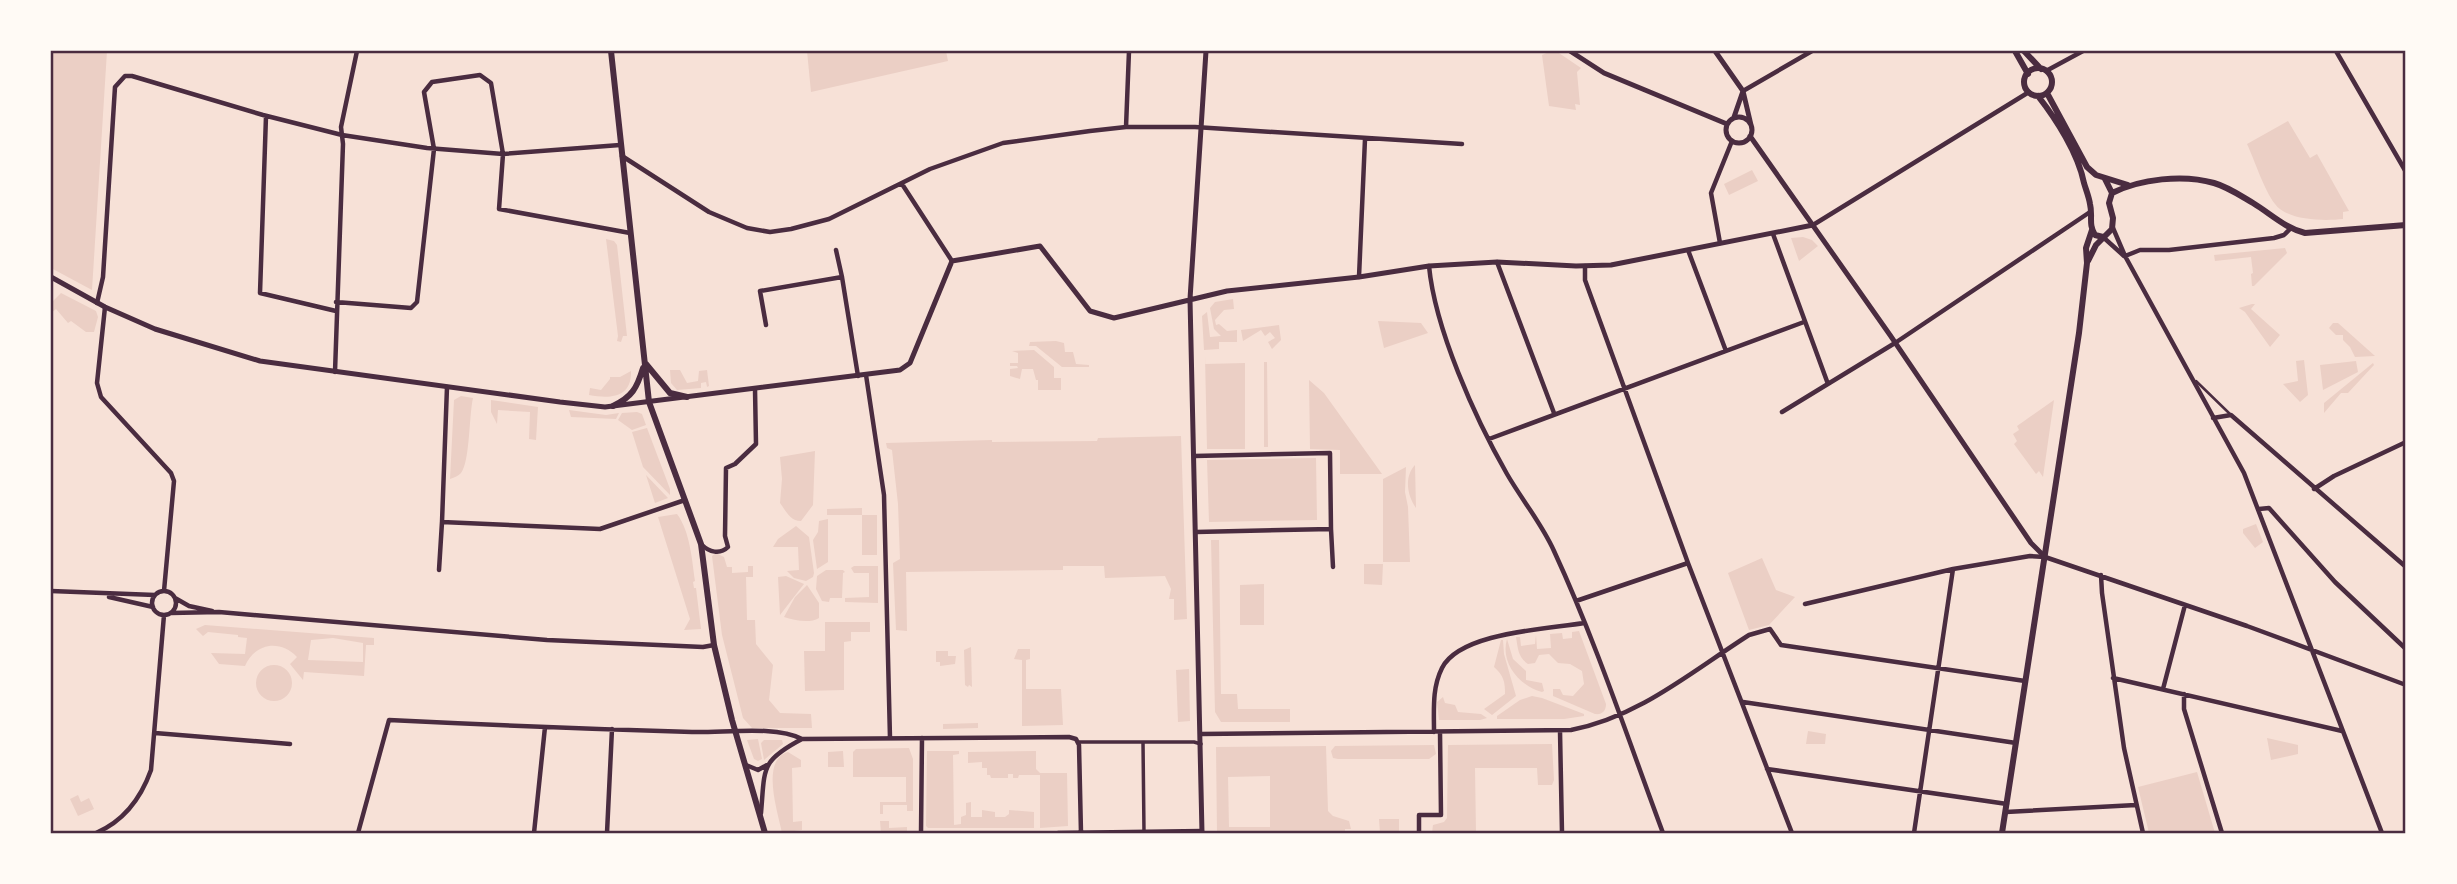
<svg xmlns="http://www.w3.org/2000/svg" width="2457" height="884" viewBox="0 0 2457 884" font-family="'Space Grotesk',sans-serif">
<style>
.green{fill:#ebcfc5;fill-rule:evenodd}
.lines{fill:none;stroke-linecap:round;stroke-linejoin:round}
.service{stroke:#4a2c40;stroke-width:2.5}
.pedestrian{stroke:#4a2c40;stroke-width:3.5}
.minor{stroke:#4a2c40;stroke-width:4.5}
.tertiary{stroke:#4a2c40;stroke-width:5}
.secondary{stroke:#4a2c40;stroke-width:6}
.neatline{fill:none;stroke:#4a2c40;stroke-width:2.5}
</style>
<rect width="100%" height="100%" fill="#f7e1d7"/>
<!-- green -->
<path class="green" d="M51,51H107L92,290L51,268Z
M807,51H946L948,61L811,92Z
M1551,51H1556L1581,68L1577,72L1580,105L1575,104L1576,110L1549,106L1542,55Z
M2288,121L2310,158L2317,154L2349,211L2343,212V219C2325,221 2287,221 2275,204C2264,190 2255,161 2247,144Z
M1752,170L1758,181L1729,195L1724,184Z
M1803,237L1812,240L1818,246L1799,261L1791,238Z
M606,239L614,241L617,245L627,336H623L621,342L617,341L618,336Z
M2285,248L2287,253L2254,286H2252L2251,274L2253,273L2251,257L2215,261L2214,255Z
M61,293L96,311L98,317L94,332H86L71,321L68,323L56,309L51,313V303Z
M1233,299L1234,309L1224,310L1215,320L1216,325L1219,324L1227,331L1237,330V342H1219V349L1204,350L1202,316L1207,312L1210,337L1221,336L1214,329L1210,308L1215,302Z
M2252,304H2255L2251,309L2280,335L2270,347L2245,312L2239,308Z
M1378,321L1421,323L1428,333L1384,348Z
M2333,323H2338L2375,356L2355,357L2350,347L2343,340V335H2336L2329,328Z
M1279,325L1281,340L1272,349L1268,342L1275,338L1270,332L1265,336L1261,330L1243,341L1241,330Z
M1056,341L1064,343L1065,352H1073L1076,364L1089,365V367H1062L1036,346H1029L1030,342Z
M1034,350L1054,367V378H1061V390H1038V380H1036L1033,369H1022L1020,379L1010,376V369L1018,368L1017,366H1010V363H1018V353L1012,351Z
M1205,356V364L1245,363V449H1207Z
M2304,360L2308,395L2300,402L2283,384L2298,381L2296,361Z
M2356,361L2358,372L2323,390L2320,365Z
M1264,362H1267L1268,447H1264Z
M2373,363L2374,365L2348,393H2341L2324,413V403Z
M670,370H680L687,383L698,381L699,371L707,370L709,386L707,387L706,382L701,383V388L677,390L671,383Z
M631,371C632,398 610,399 589,395L590,388L601,390L610,379V377H620Z
M1309,380L1324,393L1382,474H1340V450L1310,449Z
M461,396L473,398C469,415 470,462 461,473C458,476 455,477 450,479L454,400Z
M491,400L538,407L536,440L529,439L530,412L498,410L497,424L491,412Z
M2054,400L2043,477L2039,471L2036,474L2014,444L2017,441L2013,434L2019,430L2017,426Z
M569,410L606,415L619,413L616,419L571,417Z
M637,412L642,414L646,425L632,430L618,420L622,413Z
M647,428L670,489V495L643,467L632,432Z
M1181,436L1187,619L1174,620V599H1169L1171,589L1165,576L1105,578L1104,566H1063V570L906,572L907,631L896,630L893,563L900,559L898,504L892,450L887,448L886,443L992,440V442L1097,441L1098,438Z
M815,451L813,505L801,521C790,521 786,511 780,503L782,479L780,457Z
M1316,458L1317,520L1209,522L1207,460Z
M1415,465L1416,508C1407,495 1404,477 1415,465Z
M1406,467L1405,492L1408,507L1410,562H1383V479Z
M646,475L668,498L655,503Z
M862,508V515H877V555H862V515H827V509Z
M677,514C690,531 692,560 695,581L693,582L694,588H696L701,629L684,630L690,619L658,517Z
M828,519V562L817,569L813,540L818,532L819,521Z
M2256,524L2263,542L2255,548L2243,533V529Z
M796,526L809,537L814,573L813,577L806,581L794,578L787,571L799,570L798,547H773L778,539Z
M1211,540H1219L1221,694H1237L1238,709H1290V722H1221L1215,712Z
M716,553L724,557L727,567H732V573L748,572V566H753V577H746L747,620H755L756,644L773,665L769,700L780,713L811,714L812,728H752L743,718L722,635L713,564L712,556Z
M1762,558L1776,590L1795,597L1769,625L1749,630L1728,573Z
M1364,564H1383L1382,585L1364,584Z
M854,566H878V603L845,602V598L869,597V573H854L851,568Z
M826,570H843L845,572L843,573L842,598H830L829,602L822,601L816,589L817,576Z
M786,576L804,584L780,615L778,577Z
M1264,584V625H1240V585Z
M807,585L819,603V618C809,624 794,620 784,617L795,597Z
M825,622H870V632H851V641L844,642V690L805,691L804,651H825Z
M205,625L374,638V645H366L364,676L304,672L303,680L290,664L297,657C280,639 255,643 245,666L219,664L211,653L245,654L247,638L238,637V635L208,632L203,636L196,629ZM333,638L363,643V662L308,660L311,640Z
M1579,631L1606,704C1606,711 1602,715 1595,714L1553,696V689H1560L1563,695L1573,696L1584,684L1582,671L1570,664L1558,663L1549,654L1539,655L1535,663L1528,664C1518,657 1518,649 1516,637H1520L1521,646L1535,644L1536,635L1537,649L1551,648L1550,634L1562,633L1563,639L1572,638V632Z
M1507,639L1513,659L1526,671V680L1542,683L1544,691L1542,692C1519,686 1500,662 1507,639Z
M1501,640H1503L1504,654L1516,696L1492,715L1484,709L1505,694C1505,682 1504,676 1494,667Z
M971,647L972,687L969,685L968,687L965,685L964,650Z
M1018,649H1030V659L1026,660V689H1061L1063,725L1022,726V660L1014,659Z
M936,651H948V656H956L955,664L940,666V662H936Z
M256 683a18 18 0 1 1 36 0a18 18 0 1 1-36 0Z
M1189,669L1190,721L1178,722L1176,670Z
M1532,696L1542,698L1584,714V716L1564,719H1497V716L1520,700Z
M1443,697L1445,703L1455,705L1458,712L1481,714L1487,718L1480,720H1439L1437,702Z
M978,723V728L943,729V724Z
M1808,731L1826,734L1825,744H1806Z
M2267,738L2298,745V754L2271,760Z
M758,739L762,759L758,761L754,759L747,740Z
M764,740H782L783,744L764,760L761,743Z
M1552,744L1554,780L1552,785H1538L1537,768H1475L1476,833H1432L1433,825L1444,822L1447,818L1448,745Z
M1434,745L1436,754L1429,759H1338L1333,758L1331,751L1335,746Z
M1326,746L1328,811L1333,816L1349,821L1351,829H1345V833H1217L1216,747ZM1270,776V827H1229L1228,777Z
M909,748L913,759V811H907V805H883V814H880V802H906V777H853V752L856,749Z
M843,751L844,767H828V752Z
M927,751H959V754L953,755L954,825L961,824V817L966,815V803L971,802V817H982V810L995,812V817H1005L1009,814V810L1034,812V828H928L926,826Z
M1036,751V769L1040,773H1067L1068,826L1040,828V775H1019L1018,778H1013V774H1008V778H991L990,775H987V768H982V762L968,763V752Z
M788,752L801,760V767L792,768L793,822L802,821V830L794,831V833H782C778,812 760,760 788,752Z
M2197,772L2215,833H2149L2138,787Z
M78,795L81,802L89,798L94,809L78,816L70,799Z
M1379,819H1399V833H1380Z
M880,821H889V828L907,827V833H881Z"/>
<g class="lines">
<!-- service -->
<path class="service" d="M2196,381L2231,415"/>
<!-- pedestrian -->
<path class="pedestrian" d="M1078,742H1194L1201,744
M1143,742L1144,832"/>
<!-- minor -->
<path class="minor" d="M2336,51L2406,172
M2046,71L2083,51
M1743,91L1812,51
M266,116L260,293L336,311
M1126,127L1129,51
M622,156L709,212L747,228L770,232L791,229L829,219L930,169L1003,143L1090,131L1126,127H1195L1462,144
M902,184L952,261
M1813,225L2029,92
M2113,228L2125,256L2244,473L2382,833
M1773,234L1828,384
M2103,237L2124,256
M1720,243L1711,193L1732,141
M836,250L842,277
M1688,250L1726,351
M2125,256L2140,250H2169L2274,238L2284,235L2291,228
M1497,262L1554,413
M1429,266C1435,329 1475,418 1507,474C1522,500 1542,524 1554,551C1596,642 1628,739 1663,833
M1585,266V280L1688,563L1792,833
M1359,277L1365,139
M336,302L411,308L417,302L434,149L424,92L432,82L480,75L491,83L503,154L499,209L630,233
M97,303L103,277L115,87L125,76H132L263,115L342,135L427,148L503,154L620,145
M105,307L97,383L101,397L171,473L174,481L164,591
M766,325L760,291L842,277L858,376
M335,372L343,144L341,127L357,51
M866,375L884,495L890,738
M447,387L442,522L600,529L685,500
M1782,412L1895,343L2090,212
M2213,418L2231,415L2406,567
M1489,439L1804,322
M1194,456L1330,453L1331,529L1196,532
M2314,489L2334,476L2406,442
M2259,509L2269,508L2335,582L2406,649
M1331,529L1333,567
M702,545C709,552 720,555 728,547L725,536L726,468L735,464L756,444L755,389
M439,570L442,522
M2101,575L2102,593L2124,748L2143,833
M51,591L155,595
M152 603a12 12 0 1 1 24 0a12 12 0 1 1-24 0Z
M109,597L153,607
M175,598L189,606L212,611
M1576,601L1688,563
M1805,604L1953,569L2030,556L2045,557L2247,626L2406,685
M171,613L219,612L547,640L703,647L714,645
M2113,678L2342,731
M2163,689L2185,605
M2184,694V709L2222,833
M1743,702L2016,743
M1560,731L1562,833
M1434,732C1434,709 1432,688 1442,668C1460,632 1549,629 1584,623
M155,733L290,744
M1201,734L1571,730C1639,717 1691,672 1749,635L1770,629L1781,645L2025,681
M746,765L758,770L767,765
M1767,769L2007,804
M2006,812L2136,805
M761,813C765,768 760,761 802,739L1069,737L1076,739L1079,745L1081,833
M96,833C124,821 141,798 151,770L164,615
M358,833L389,720C490,725 591,729 692,732C724,733 775,725 802,739
M534,833L545,727
M607,833L612,729
M921,833L922,738
M1058,833L1202,831
M1419,833V815H1441L1440,732
M1914,833L1953,569"/>
<!-- tertiary -->
<path class="tertiary" d="M1570,51L1604,73L1727,124
M1715,51L1743,91L1751,125
M1726 130a13 13 0 1 1 26 0a13 13 0 1 1-26 0Z
M1734,117L1743,91
M1750,136L1890,335L2031,543L2045,557
M51,277L105,307L155,329L260,361L560,402L605,407L900,370L910,363L952,261L1040,246L1090,311L1114,318L1227,291L1359,277L1429,266L1497,262L1576,266L1611,265L1813,225
M1202,833L1190,299L1206,51"/>
<!-- secondary -->
<path class="secondary" d="M611,51L649,402L701,544L714,645L732,720L765,833
M2015,51L2028,74
M2024,51L2041,69
M2024 82a14 14 0 1 1 28 0a14 14 0 1 1-28 0Z
M2047,93L2087,167L2096,175L2128,185
M2038,96C2056,119 2078,153 2084,183C2086,190 2089,197 2090,204C2093,216 2088,224 2095,235L2103,237
M2112,193C2140,179 2183,174 2214,183C2228,187 2241,196 2253,203C2271,214 2285,228 2305,233L2406,225
M2088,261L2096,245L2112,229L2113,218L2109,203L2112,193L2105,179
M646,364L670,393L687,397
M613,406C632,397 637,388 643,368
M2002,833L2079,333L2087,263L2086,248L2092,230"/>
</g>
<!-- border -->
<rect width="2457" height="884" fill="none" stroke="#fffaf5" stroke-width="105"/>
<rect x="52" y="52" width="2352" height="780" class="neatline"/>
</svg>
